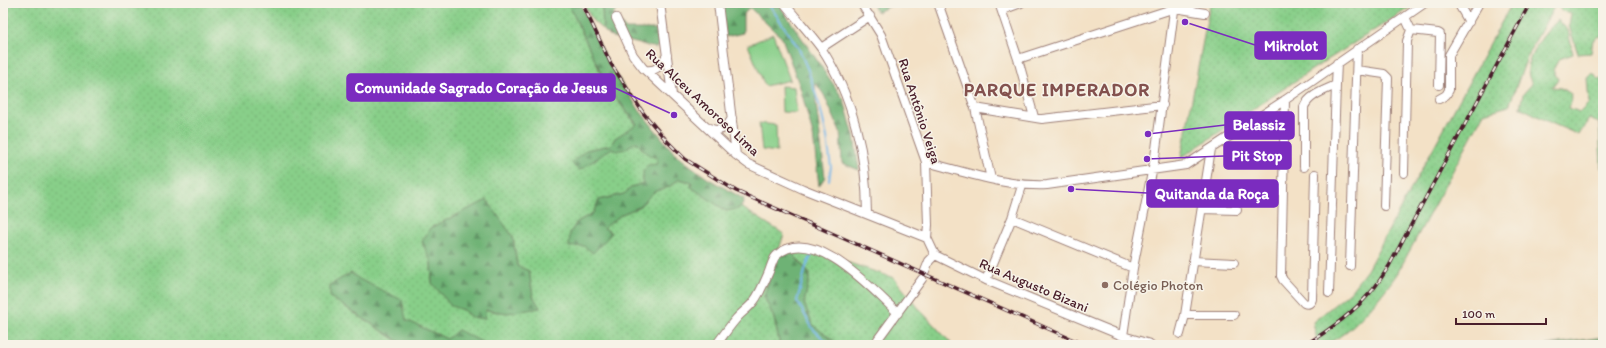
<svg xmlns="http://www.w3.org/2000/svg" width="1606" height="348" viewBox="0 0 1606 348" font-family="Itim,sans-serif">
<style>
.grass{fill:url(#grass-dots);stroke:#69775a;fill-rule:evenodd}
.forest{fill:url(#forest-firs);stroke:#5c6850}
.park{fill:#88cf89;stroke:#69775a}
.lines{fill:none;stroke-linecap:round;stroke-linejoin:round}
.stream{stroke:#73b7e9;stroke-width:2}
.minor-casing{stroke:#9e8078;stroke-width:10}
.minor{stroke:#fff;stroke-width:8}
.rail-casing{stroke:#4a1f2b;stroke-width:3.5}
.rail{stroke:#f7f3e8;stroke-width:2;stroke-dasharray:6;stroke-linecap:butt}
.education-dot{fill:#8d6e63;stroke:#f7f3e8;stroke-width:1.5}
.labels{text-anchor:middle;stroke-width:3;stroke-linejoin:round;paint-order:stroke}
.street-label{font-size:14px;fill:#4a1f2b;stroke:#f7f3e8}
.education-label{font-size:14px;fill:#785e54;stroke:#f7f3e8;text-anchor:start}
.district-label{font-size:18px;font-weight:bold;letter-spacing:1px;fill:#83514e;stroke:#f7f3e8}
.leader{fill:none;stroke:#7b2cbf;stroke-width:1.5}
.callout-dot{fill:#7b2cbf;stroke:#f7f3e8;stroke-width:1.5}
.callout{fill:#7b2cbf;stroke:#7b2cbf;stroke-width:1.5}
.callout-label{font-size:15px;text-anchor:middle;font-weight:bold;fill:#fff}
</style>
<defs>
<pattern id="grass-dots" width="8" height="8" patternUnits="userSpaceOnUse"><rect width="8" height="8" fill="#88cf89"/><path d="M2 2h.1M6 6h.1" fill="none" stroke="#77b176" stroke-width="1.8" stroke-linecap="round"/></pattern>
<pattern id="forest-firs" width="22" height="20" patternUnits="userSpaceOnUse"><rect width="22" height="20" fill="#6eb275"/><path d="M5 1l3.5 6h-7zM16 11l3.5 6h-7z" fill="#5c9060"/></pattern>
</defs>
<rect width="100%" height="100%" fill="#f7f3e8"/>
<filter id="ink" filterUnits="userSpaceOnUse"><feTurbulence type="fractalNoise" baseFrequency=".025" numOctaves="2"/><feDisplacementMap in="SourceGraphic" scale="8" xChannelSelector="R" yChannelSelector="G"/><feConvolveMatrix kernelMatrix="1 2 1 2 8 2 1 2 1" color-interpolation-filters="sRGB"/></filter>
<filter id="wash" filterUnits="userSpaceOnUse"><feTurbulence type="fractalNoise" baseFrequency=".012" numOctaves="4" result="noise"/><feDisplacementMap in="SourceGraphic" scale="16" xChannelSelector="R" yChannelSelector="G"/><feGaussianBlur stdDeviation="0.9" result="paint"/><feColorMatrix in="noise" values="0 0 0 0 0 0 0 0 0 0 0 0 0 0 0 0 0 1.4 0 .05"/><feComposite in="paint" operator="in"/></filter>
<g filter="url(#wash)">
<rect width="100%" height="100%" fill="#f3e1c6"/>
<!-- grass -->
<path class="grass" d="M3,3H568L609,90L637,125L615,138L611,145L586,150L613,148L625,149L636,141L643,150L657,157V164L644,172L643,183L632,187L624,194L599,200L593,213L577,222L570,233L611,232L603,228L622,214L639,207L654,192L669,187L679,179L692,182L726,211L741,207L784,234L764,296L773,315L780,345H488L447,339L406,320L351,273L330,297L404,345H3ZM513,237L517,266L529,271L533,296L540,308L497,312L486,310L471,317L463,310L451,305L432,283L431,262Z
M583,3H604L602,7L603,30L593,21Z
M1214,3H1417L1310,71L1181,158L1210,4Z
M1512,3H1553V9L1529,52L1509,106L1484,113L1397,274C1383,294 1344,345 1318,345L1313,322L1350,292L1367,270Z
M1559,3H1603V37L1599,36L1593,40L1591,53L1578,54L1569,26L1571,13L1562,11Z
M1558,20L1568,30L1573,54L1559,59L1553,70L1558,79L1552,87L1562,88L1571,94V101L1569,108L1580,112L1589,103L1587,78L1592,73L1598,79H1603V169L1601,168L1599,123L1589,119L1579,135L1551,123L1520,107L1523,94L1532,84C1531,81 1528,76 1528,72C1527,54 1545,32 1558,20Z
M805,248L894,278L921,311L950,342L951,345H839L813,325L804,303L810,274L789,249Z"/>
<!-- forest -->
<path class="forest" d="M568,3H580L608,62L640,111L675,154L707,178L744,199C743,210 735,209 726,211L691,187L692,182L679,179L669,187L654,192L639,207L622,214L604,228L612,233L593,253L584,246L569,247L570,233L577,222L593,213L599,200L624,194L632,187L643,183V172L648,165L657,164V157L650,156L636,142L625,149L616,151L612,148L580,170L576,168L572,163L586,150L611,145L615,138L637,124L609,90Z
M604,3H621L613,15L626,29H659L661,41L656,48L612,37L603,30L602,7Z
M722,3H778L844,100L854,136L859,170L842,163L840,131L824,95L815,82L816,103L825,177L819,186L813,135L800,87L782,38L749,7L743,16V33L726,37Z
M872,3H897L877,12Z
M487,200L513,237L517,266L529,271L533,296L540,308L508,313L486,310L484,319L471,317L463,310L451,306L432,283L431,262L422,242L430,228Z
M789,249L810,275L804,303L813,325L839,345H780L774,318L764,296L778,254Z
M351,273L359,279L402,300L406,320L447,339L458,330L488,345H404L330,297V285Z
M1603,337V345H1546Z"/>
<!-- park -->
<path class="park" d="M773,34L790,80L765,86L748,45Z
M781,86L794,87L797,113L782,112Z
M759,123L776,125L777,152L762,150Z"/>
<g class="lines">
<!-- stream -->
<path class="stream" d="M768,3L798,47L808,70L820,107L827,137L831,167L829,180
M813,252L806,267L797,301L813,329L830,345"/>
</g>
</g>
<g filter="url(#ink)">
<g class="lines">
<!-- minor casing -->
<g class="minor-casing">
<path id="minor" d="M660,3L672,95
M718,3L736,155
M784,3C796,18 810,33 821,48C853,96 867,157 867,214
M861,3L881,35L926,162L928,225L927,238L935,255
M938,3L975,108L991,179
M999,3L1018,59L1034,117
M1458,3L1469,22
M1002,10L1021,3
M616,18L633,55L643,68L736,155L748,164L803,189L927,238
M1411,30L1438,33L1440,34L1439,85
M821,48L870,16
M1018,59L1175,8L1205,13
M646,70C657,72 662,64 667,55
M1357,70L1384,74L1388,78L1384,206
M1336,85L1337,63
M1439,99L1446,95L1449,90V55L1479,3
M1285,100L1281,276L1283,280L1304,303C1308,305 1311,303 1312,299L1315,174
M975,108L1042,119L1163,105
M709,128C720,133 727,128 732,118
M926,162C965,172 1006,187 1047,185L1186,165L1285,100L1425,3
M1304,167V107C1309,95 1325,90 1336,85L1329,293
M1404,173L1407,41L1411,30L1405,17
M1202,209L1237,210
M1012,218L1133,268
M935,255L986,280L1123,336L1150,344
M1193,261L1234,263
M1350,266L1357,49
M925,271L929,261L935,255
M986,280L1012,218L1022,186
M1185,315H1234
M1180,334L1185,315L1211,149
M1123,336L1133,268L1155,157L1175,3
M716,345C723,336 729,327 736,319C742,312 749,308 754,301C758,296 765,281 768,274C771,268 772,259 777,255C813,223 873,290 898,313
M878,345V339L922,279"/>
</g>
<!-- minor -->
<use href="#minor" class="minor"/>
<!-- rail casing -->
<g class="rail-casing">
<path id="rail" d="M582,3L611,64L644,114L667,141L685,159L736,191L1085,345
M1305,345C1328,331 1351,315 1369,294C1377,286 1383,275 1389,266L1530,3"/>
</g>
<!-- rail -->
<use href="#rail" class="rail"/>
</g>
</g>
<!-- markers -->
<circle class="education-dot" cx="1105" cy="285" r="4"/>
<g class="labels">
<!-- street labels -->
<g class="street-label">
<text transform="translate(703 102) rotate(43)" y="5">Rua Alceu Amoroso Lima</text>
<text transform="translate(920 111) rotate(72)" y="5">Rua Antônio Veiga</text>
<text transform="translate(1034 285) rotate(23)" y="5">Rua Augusto Bizani</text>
</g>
<!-- education labels -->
<g class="education-label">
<text x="1113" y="290">Colégio Photon</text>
</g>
<!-- district labels -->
<g class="district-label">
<text x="1057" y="96">PARQUE IMPERADOR</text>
</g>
</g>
<!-- callouts -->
<path class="leader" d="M1185 22L1255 45M674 115L615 88M1148 134L1225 125M1147 159L1224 156M1071 189L1147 193"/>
<g class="callout-dot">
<circle cx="1185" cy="22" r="4"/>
<circle cx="674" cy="115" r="4"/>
<circle cx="1148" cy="134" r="4"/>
<circle cx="1147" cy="159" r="4"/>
<circle cx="1071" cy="189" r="4"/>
</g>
<g class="callout">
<rect x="1255" y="32" width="71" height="27" rx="4"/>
<rect x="347" y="74" width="268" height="27" rx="4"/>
<rect x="1225" y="112" width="69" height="27" rx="4"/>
<rect x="1224" y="142" width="67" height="27" rx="4"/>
<rect x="1147" y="180" width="131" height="27" rx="4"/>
</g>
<g class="callout-label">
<text x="1291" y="51">Mikrolot</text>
<text x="481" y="93">Comunidade Sagrado Coração de Jesus</text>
<text x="1259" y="130">Belassiz</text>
<text x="1257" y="161">Pit Stop</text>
<text x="1212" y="199">Quitanda da Roça</text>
</g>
<!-- margin -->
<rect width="1606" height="348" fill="none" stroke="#f7f3e8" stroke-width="16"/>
<!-- scale -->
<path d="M1456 318v6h90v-6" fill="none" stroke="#4a1f2b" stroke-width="2"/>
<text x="1462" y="318" font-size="12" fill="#4a1f2b" stroke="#f7f3e8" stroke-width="3" paint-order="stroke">100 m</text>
</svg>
